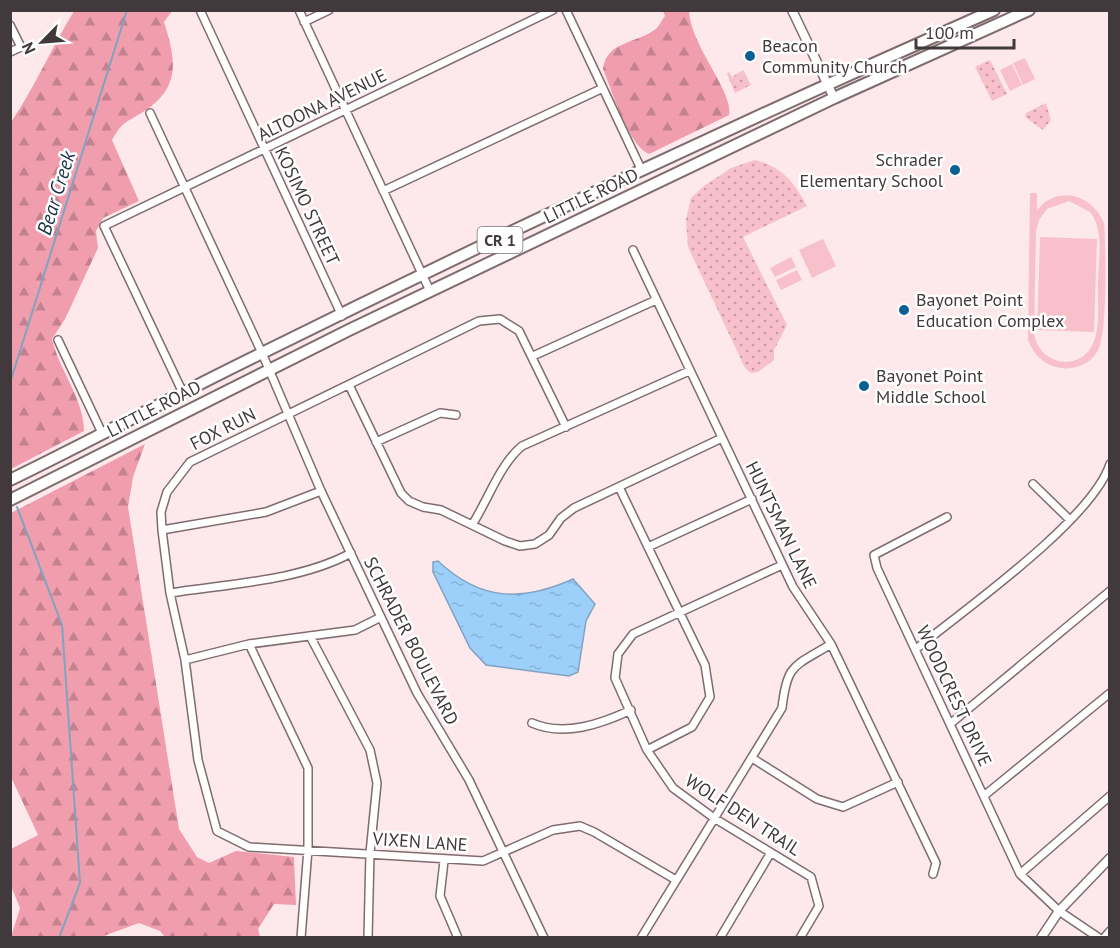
<svg xmlns="http://www.w3.org/2000/svg" width="1120" height="948" viewBox="0 0 1120 948" font-family="'PT Sans',sans-serif">
<style>
.green{fill:#f8c0ca;fill-rule:evenodd}
.forest{fill:url(#forest-firs)}
.park{fill:url(#park-dots)}
.water{fill:url(#water-ripples);stroke:#81a3c1;stroke-width:1.5}
.lines{fill:none;stroke-linecap:round;stroke-linejoin:round}
.stream{stroke:#81a3c1;stroke-width:2}
.minor-casing{stroke:#7e6c6f;stroke-width:10}
.tertiary-casing{stroke:#7e6c6f;stroke-width:11}
.primary-casing{stroke:#7e6c6f;stroke-width:14}
.minor{stroke:#fff;stroke-width:7}
.tertiary{stroke:#fff;stroke-width:8}
.primary{stroke:#fff;stroke-width:10}
.poi-dot{fill:#0c5f91;stroke:#fff;stroke-width:2}
.labels{text-anchor:middle;stroke-width:5;stroke-linejoin:round;paint-order:stroke}
.shield{fill:#fff;stroke:#7a7476;stroke-width:1.5}
.shield-label{font-size:16px;font-weight:bold;fill:#41393b}
.poi-label{font-size:18px;fill:#41393b;stroke:#fff;text-anchor:start}
.street-label{font-size:18px;fill:#41393b;stroke:#fff}
.water-label{font-size:20px;font-style:italic;fill:#143146;stroke:#fff}
</style>
<defs>
<pattern id="forest-firs" width="22" height="20" patternUnits="userSpaceOnUse" patternTransform="scale(1.5)"><rect width="22" height="20" fill="#f09dad"/><path d="M5 1l3.5 6h-7zM16 11l3.5 6h-7z" fill="#c4818e"/></pattern>
<pattern id="park-dots" width="8" height="8" patternUnits="userSpaceOnUse" patternTransform="scale(1.5)"><rect width="8" height="8" fill="#f8c0ca"/><path d="M2 2h.1M6 6h.1" fill="none" stroke="#ca9da5" stroke-width="1.8" stroke-linecap="round"/></pattern>
<pattern id="water-ripples" width="26" height="14" patternUnits="userSpaceOnUse" patternTransform="scale(1.5)"><rect width="26" height="14" fill="#9cd0fa"/><path d="M2 4q2-2 4 0t4 0M15 11q2-2 4 0t4 0" fill="none" stroke="#88b3d7"/></pattern>
</defs>
<rect width="100%" height="100%" fill="#fde8eb"/>
<!-- green -->
<path class="green" d="M1025,58L1035,79L1023,85L1013,63Z
M1012,64L1022,85L1010,91L1000,70Z
M1030,193H1037V210C1059,184 1092,195 1104,223C1106,245 1108,337 1097,352C1090,364 1075,370 1061,368C1045,366 1034,355 1028,340ZM1069,201L1090,212C1105,230 1098,261 1098,284C1097,308 1105,353 1073,361C1066,363 1058,362 1051,358C1041,353 1035,343 1034,332L1036,231L1039,220L1047,209Z
M1040,237L1097,239L1094,332L1037,330Z
M823,239L836,266L812,278L799,250Z
M791,257L796,267L775,277L770,268Z
M797,270L802,280L781,290L776,280Z"/>
<!-- forest -->
<path class="forest" d="M74,11H172L164,22C177,63 181,90 138,115C123,124 122,123 112,140L139,201L103,218L96,231L98,248L65,319L52,339C59,370 84,399 84,431L11,469V122C35,87 52,47 74,11Z
M663,11H689C690,45 734,92 729,115L649,154C628,145 612,91 603,69C607,40 638,44 657,28C660,25 662,19 665,16Z
M145,444L133,477L128,507L179,829L197,857L209,863L236,851L294,857L296,905L274,904L258,929L260,937H165L160,931L139,923L101,937H11L20,908L11,886V849L38,835L11,777V513Z"/>
<!-- park -->
<path class="park" d="M990,60L1007,94L992,101L975,67Z
M743,70L751,85L735,93L727,74L729,72L732,77Z
M1046,103L1051,120L1043,130L1025,117L1026,113Z
M755,160C782,167 794,182 807,206L743,237L787,325L774,350V360L758,372L751,373L745,368L688,247L686,220L691,198L704,186L731,168Z"/>
<!-- water -->
<path class="water" d="M438,561C480,601 522,602 573,579L595,604L586,621L578,672L569,676L486,665L470,648L433,572V562Z"/>
<g class="lines">
<!-- stream -->
<path class="stream" d="M10,383L127,10
M17,507L62,625L80,883L59,938"/>
<!-- minor casing -->
<g class="minor-casing">
<path id="minor" d="M200,10L342,316
M299,10L430,291
M566,10L642,171
M304,22L329,10
M10,25L21,47L10,52
M150,113L262,353L321,491L417,693L469,780L544,938
M383,191L603,88
M633,250L793,587L831,644L936,863L933,874
M58,340L102,433
M533,356L656,300
M349,385L401,493L409,501L423,507L441,510L505,541L520,546L535,544L549,535L561,518L574,508L722,438
M183,393L104,226L553,10
M566,427L519,331L500,319L479,321L190,462L167,492L161,512L162,530L170,593L185,660L198,760L217,831L249,847L483,861L553,830L580,826L594,832L676,880
M376,442L440,413L456,415
M1033,484L1070,520
M619,487L705,665L710,697L692,727L647,750
M947,517L874,555L877,568L1020,874L1059,911L1099,938
M472,525C488,500 500,464 522,446L689,371
M162,530L266,512L321,491
M648,547L752,499
M782,565L633,634L618,654L615,678L647,750L673,788L714,818L811,877L819,906L800,938
M170,593C227,584 300,581 351,553
M310,636L370,750L377,783L370,853L368,938
M249,644L308,768V849L301,938
M916,649C964,610 1092,520 1110,464
M185,660L249,644L355,630L381,617
M532,723C564,737 601,724 631,710
M950,724L1110,591
M752,758L817,799L843,807L898,782
M985,795L1110,693
M444,861L440,896L458,938
M1020,874L1110,796
M641,938L782,708C787,663 794,667 831,644
M720,938L770,854
M1104,938L1110,931"/>
</g>
<!-- tertiary casing -->
<g class="tertiary-casing">
<path id="tertiary" d="M792,10L834,98
M1041,938L1059,911L1110,858"/>
</g>
<!-- primary casing -->
<g class="primary-casing">
<path id="primary" d="M10,480C94,439 176,395 260,354C502,234 747,119 994,10
M10,500L349,330L834,98L1029,10"/>
</g>
<!-- minor -->
<use href="#minor" class="minor"/>
<!-- tertiary -->
<use href="#tertiary" class="tertiary"/>
<!-- primary -->
<use href="#primary" class="primary"/>
</g>
<!-- markers -->
<g class="poi-dot">
<circle cx="750" cy="56" r="6"/>
<circle cx="955" cy="170" r="6"/>
<circle cx="904" cy="310" r="6"/>
<circle cx="864" cy="386" r="6"/>
</g>
<g class="labels">
<!-- shield labels -->
<rect class="shield" x="477.5" y="227" width="45" height="26" rx="4.5"/>
<g class="shield-label">
<text x="500" y="246">CR 1</text>
</g>
<!-- poi labels -->
<g class="poi-label">
<text x="762" y="52">Beacon<tspan x="762" dy="21">Community Church</tspan></text>
<text x="943" y="166" text-anchor="end">Schrader<tspan x="943" dy="21">Elementary School</tspan></text>
<text x="916" y="306">Bayonet Point<tspan x="916" dy="21">Education Complex</tspan></text>
<text x="876" y="382">Bayonet Point<tspan x="876" dy="21">Middle School</tspan></text>
</g>
<!-- street labels -->
<g class="street-label">
<text transform="translate(322 105) rotate(-26)" y="6">ALTOONA AVENUE</text>
<text transform="translate(591 196) rotate(-26)" y="6">LITTLE ROAD</text>
<text transform="translate(307 206) rotate(65)" y="6">KOSIMO STREET</text>
<text transform="translate(154 409) rotate(-27)" y="6">LITTLE ROAD</text>
<text transform="translate(223 429) rotate(-27)" y="6">FOX RUN</text>
<text transform="translate(781 525) rotate(64)" y="6">HUNTSMAN LANE</text>
<text transform="translate(411 641) rotate(63)" y="6">SCHRADER BOULEVARD</text>
<text transform="translate(954 696) rotate(65)" y="6">WOODCREST DRIVE</text>
<text transform="translate(743 815) rotate(33)" y="6">WOLF DEN TRAIL</text>
<text transform="translate(420 842) rotate(4)" y="6">VIXEN LANE</text>
</g>
<!-- water labels -->
<g class="water-label">
<text transform="translate(56 193) rotate(-73)" y="7">Bear Creek</text>
</g>
</g>
<!-- border -->
<rect width="1120" height="948" fill="none" stroke="#41393b" stroke-width="24"/>
<!-- north arrow -->
<g transform="translate(42 42) rotate(245)" stroke="#ffffff" stroke-width="4.5" paint-order="stroke">
<path d="M0-4.5L10 22L0 15L-10 22Z" fill="#41393b"/>
<text y="-9" font-size="16" font-weight="bold" text-anchor="middle" fill="#41393b">N</text>
</g>
<!-- scale -->
<path d="M916 39v9h98v-9" fill="none" stroke="#41393b" stroke-width="3"/>
<text x="925" y="39" font-size="18" fill="#41393b" stroke="#ffffff" stroke-width="4.5" paint-order="stroke">100 m</text>
</svg>
